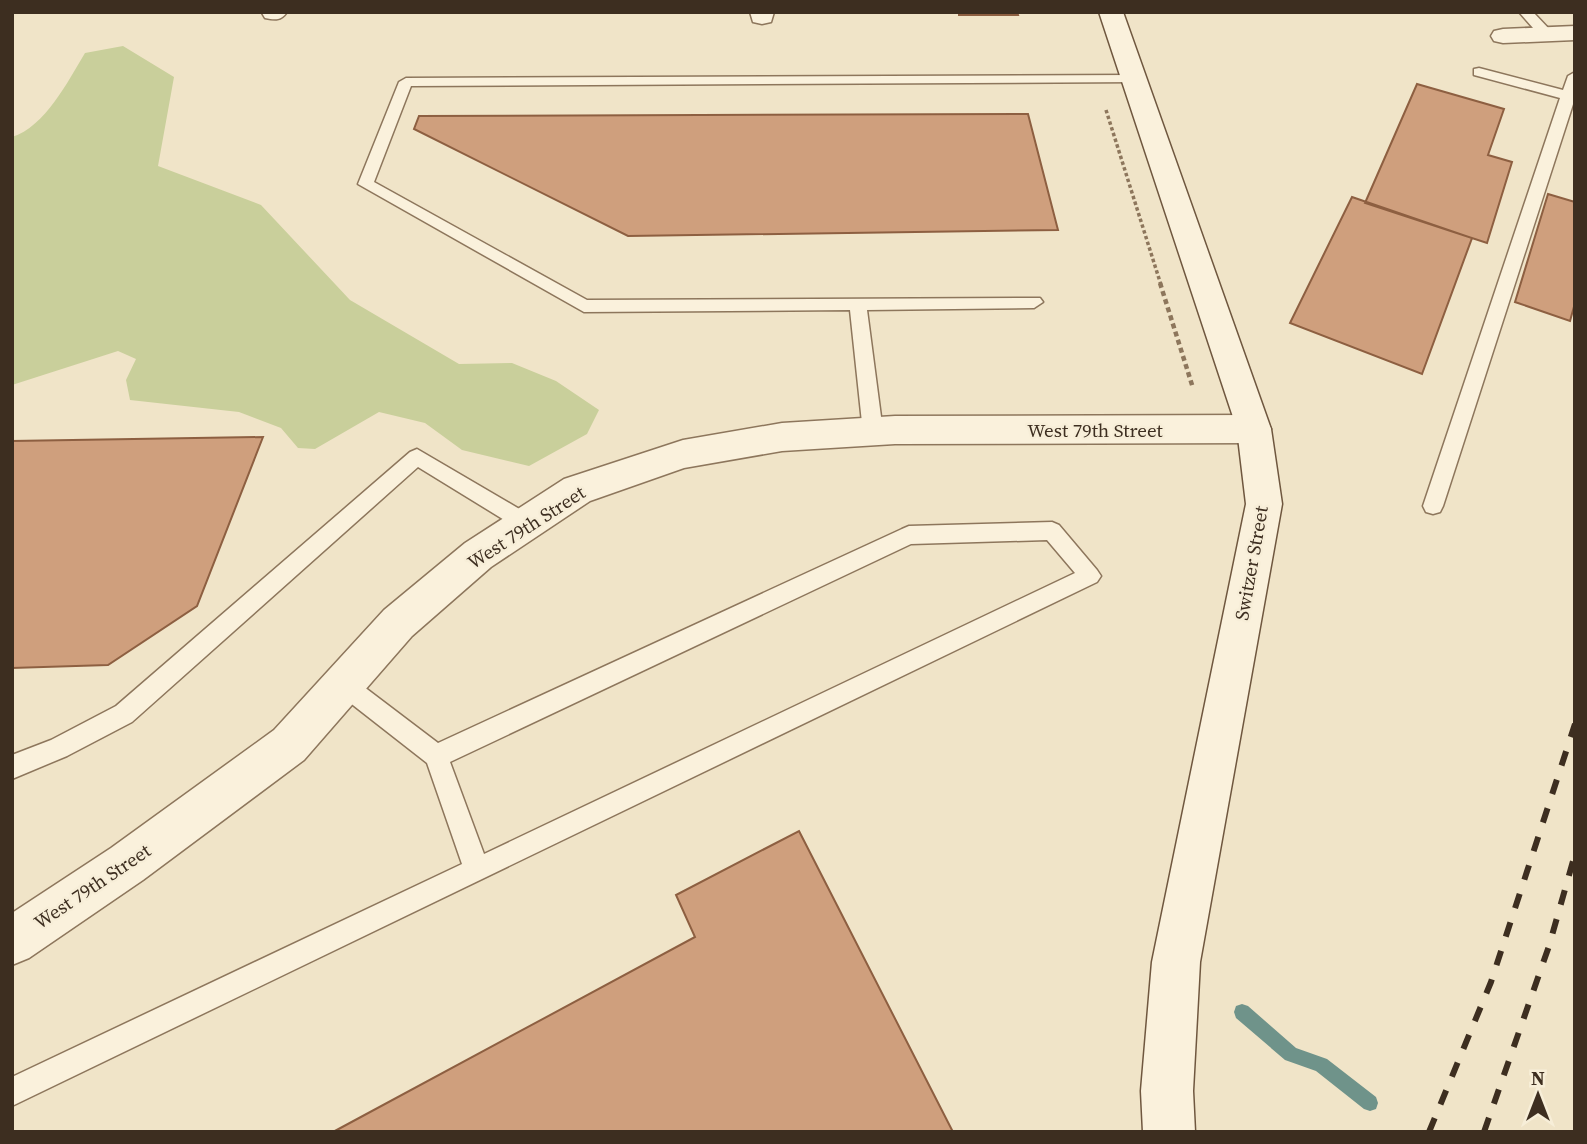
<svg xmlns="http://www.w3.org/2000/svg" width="1587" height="1144" viewBox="0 0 1587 1144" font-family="'Source Serif 4',serif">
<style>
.green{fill:#c9cf9b}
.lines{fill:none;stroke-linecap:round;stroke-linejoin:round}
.stream{fill:#6f938a;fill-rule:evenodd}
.building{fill:#cf9f7d;stroke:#8d5f41;stroke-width:2}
.lane-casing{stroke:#8d765c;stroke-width:3}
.street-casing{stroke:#8d765c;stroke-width:3}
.secondary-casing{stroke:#6f573f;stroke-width:3}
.path-far1{stroke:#8d765c;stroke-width:3.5;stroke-dasharray:3.5 2.5;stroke-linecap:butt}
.path{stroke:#8d765c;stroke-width:4.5;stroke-dasharray:5 3.5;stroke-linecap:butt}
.lane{fill:#faf1dc;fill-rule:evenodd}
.street{fill:#faf1dc;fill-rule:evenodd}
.secondary{fill:#faf1dc;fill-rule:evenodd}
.rail{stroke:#3d2e20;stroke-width:6;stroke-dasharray:15 15;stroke-linecap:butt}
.labels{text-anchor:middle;stroke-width:5;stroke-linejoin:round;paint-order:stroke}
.street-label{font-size:19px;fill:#3d2e20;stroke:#f7eed8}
</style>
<rect width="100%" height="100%" fill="#f0e4c8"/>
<!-- green -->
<path class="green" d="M123,46L174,77L158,166L261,205L350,300L459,364L512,363L556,381L599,410L587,434L529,466L462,450L425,423L379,412L315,449L298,448L281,428L239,412L130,400L126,380L136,359L118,351L12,385V137C45,127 68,81 85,53Z"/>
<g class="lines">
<!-- stream -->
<path class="stream" d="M1242,1004L1248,1006L1296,1048L1327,1059L1376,1097L1378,1103L1376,1109L1370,1111L1364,1109L1316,1071L1285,1060L1236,1018L1234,1012L1236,1006Z"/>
</g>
<!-- building -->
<path class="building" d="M959,12H1017L1018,15H959Z
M1417,84L1504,109L1488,155L1512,162L1487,243L1365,203Z
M1028,114L1058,230L628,236L414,129L419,116Z
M1548,194L1575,202V303L1570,321L1515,302Z
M1352,197L1472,238L1422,374L1290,323Z
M263,437L197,606L108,665L12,668V441Z
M799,831L953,1132H333L695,937L676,895Z"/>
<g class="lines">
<!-- lane casing -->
<g class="lane-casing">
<path id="lane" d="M1519,12H1533L1551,31V37H1541Z
M1479,68L1563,90L1568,76L1575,72V98L1443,506L1440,512L1433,514L1426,512L1423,506L1560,98L1474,75V69Z
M1134,75L1139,76V82L411,86L374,182L587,300L1040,298L1043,302L1034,308L867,310L883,432L880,437L873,439L866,437L863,432L850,310L584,312L358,184L399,82L406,78Z
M417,449L533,517L536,523L533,529L526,532L519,529L418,467L132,722L67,756L12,779V755L51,740L116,706L410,452Z
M1052,522L1059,525L1097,570L1101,576L1097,582L12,1106V1077L462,864L427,763L335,691L332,684L335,677L343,673L351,677L438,743L902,529L909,526ZM1047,540L1075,573L484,854L450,762L911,544Z"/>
</g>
<!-- street casing -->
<g class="street-casing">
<path id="street" d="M287,12C281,21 275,20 265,18L262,13Z
M750,12H774L771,22L762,24L753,22Z
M1575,26V40L1503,43L1494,41L1491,36L1494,31L1503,29Z
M1254,415L1266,419L1271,429L1266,439L1254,443L895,444L782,451L684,468L590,501L491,567L412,636L304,760L143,880L29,958L12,965V913L111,848L274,730L384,610L465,543L564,479L683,440L782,423L895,416Z"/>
</g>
<!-- secondary casing -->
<g class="secondary-casing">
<path id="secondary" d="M1099,12H1123L1271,429L1282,504L1200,962L1193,1091L1195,1132H1143L1141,1091L1152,962L1246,504L1237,429Z"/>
</g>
<!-- path-far1 -->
<path class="path-far1" d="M1106,110L1161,285"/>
<!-- path -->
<path class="path" d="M1160,283L1193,388"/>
<!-- lane -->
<use href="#lane" class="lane"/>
<!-- street -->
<use href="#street" class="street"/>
<!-- secondary -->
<use href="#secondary" class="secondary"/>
<!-- rail -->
<path class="rail" d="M1429,1132L1491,982L1575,724
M1484,1132L1549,946L1575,854"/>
</g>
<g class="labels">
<!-- street labels -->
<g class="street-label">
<text x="1095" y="437">West 79th Street</text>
<text transform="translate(526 527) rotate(-33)" y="7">West 79th Street</text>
<text transform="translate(1251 563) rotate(-80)" y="7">Switzer Street</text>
<text transform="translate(92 886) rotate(-34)" y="7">West 79th Street</text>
</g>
</g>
<!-- border -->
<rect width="1587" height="1144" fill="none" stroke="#3d2e20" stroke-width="28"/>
<!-- north arrow -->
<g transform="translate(1538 1095)" stroke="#f7eed8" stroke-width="5" paint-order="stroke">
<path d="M0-5L12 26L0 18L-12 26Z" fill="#3d2e20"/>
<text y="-10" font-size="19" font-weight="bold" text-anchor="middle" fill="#3d2e20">N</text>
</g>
</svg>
